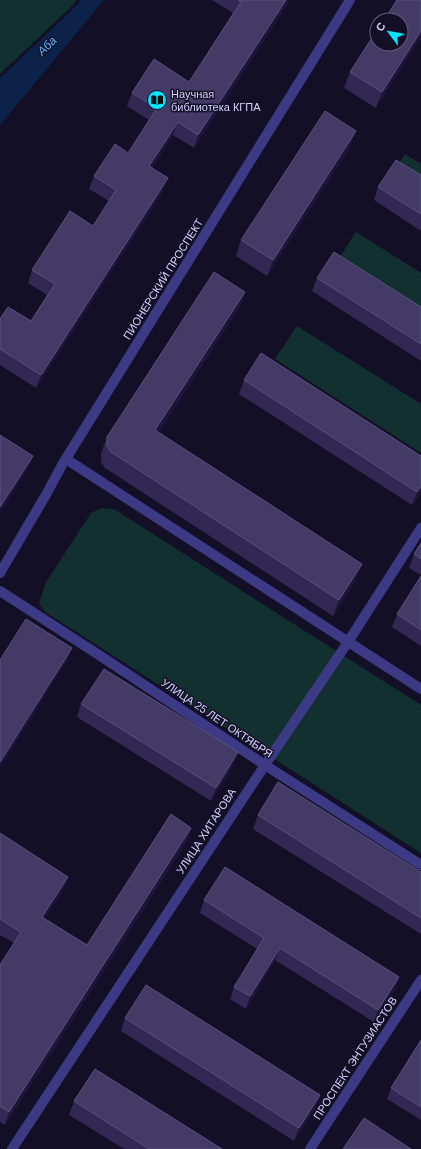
<svg xmlns="http://www.w3.org/2000/svg" width="421" height="1149" viewBox="0 0 421 1149" font-family="Helvetica,sans-serif">
<style>
.green{fill:#12302f}
.water{fill:#0c2248}
.lines{fill:none;stroke-linecap:round;stroke-linejoin:round}
.pedestrian{stroke:#3d3a85;stroke-width:10}
.minor{stroke:#3d3a85;stroke-width:10}
.tertiary{stroke:#3d3a85;stroke-width:10}
.wall{fill:#312854}
.shaded-wall{fill:#1d163a}
.building{fill:#433a66;stroke:#5a527e}
.labels{text-anchor:middle;stroke-width:3;stroke-linejoin:round;paint-order:stroke}
.poi-label{font-size:11px;fill:#d9d4ff;stroke:#130f26;text-anchor:start}
.street-label{font-size:11px;fill:#d9d4ff;stroke:#130f26}
.water-label{font-size:12px;font-style:italic;fill:#62b6ff;stroke:#130f26}
</style>
<rect width="100%" height="100%" fill="#130f26"/>
<!-- green -->
<path class="green" d="M0,0H77L70,8L0,74Z
M405,154L421,164V185L395,169Z
M356,232L421,273V316L336,263Z
M297,326L421,404V453L275,359Z
M101,508L114,509L421,705V853L45,612L39,603L46,582L91,513Z"/>
<!-- water -->
<path class="water" d="M81,0H104L0,125V78L72,10Z"/>
<g class="lines">
<!-- pedestrian -->
<path class="pedestrian" d="M265,765L348,642"/>
<!-- minor -->
<path class="minor" d="M348,642L421,528
M12,1149L265,765
M310,1149L421,980"/>
<!-- tertiary -->
<path class="tertiary" d="M66,459L421,689
M0,573L47,493L62,465L350,0
M0,591L99,655L265,765L421,865"/>
</g>
<!-- wall -->
<path class="wall" d="M212,0H289L288,3L194,148L173,135L152,168L163,191L36,388L0,365V319L31,321L47,295L28,283L32,270L93,226L109,201L89,189L94,176L128,153L149,120L127,106L132,93L189,82L233,13Z
M421,0L376,108L344,88L350,72Z
M350,147L267,276L236,256L241,240Z
M421,175V231L374,200L378,187Z
M317,278L421,307V361L312,291Z
M245,292L239,308L158,433L356,580L333,616L105,468L101,462V453L107,437Z
M244,380L421,456V492L412,505L239,394Z
M421,543V575L409,568L414,554Z
M421,576V646L392,627L397,614Z
M81,704L233,766L211,801L77,717Z
M258,815L421,872V934L253,829Z
M191,828L187,841L5,1125L0,1122V965L14,943L0,935V833L63,890L44,918L87,945Z
M204,900L399,977L395,989L374,1022L275,960L246,1009L230,999L234,987L257,949L200,913Z
M125,1018L320,1095L315,1108L294,1141L121,1031Z
M421,1040V1120L387,1099L391,1088Z
M74,1101L222,1149H124L69,1115Z"/>
<!-- shaded-wall -->
<path class="shaded-wall" d="M286,0H289L288,3L194,148L198,135Z
M421,31V38L376,108L382,92Z
M178,122L173,135L145,179L149,166Z
M356,131L350,147L267,276L273,260Z
M168,178L163,191L36,388L41,375Z
M245,292L239,308L149,447L155,430Z
M33,456L28,469L0,513V507Z
M421,486V492L412,505L417,492Z
M362,564L356,580L333,616L339,600Z
M72,648L67,661L0,768V762Z
M238,752L233,766L211,801L216,788Z
M191,828L187,841L5,1125L9,1112Z
M68,877L63,890L37,930L42,917Z
M280,948L275,960L246,1009L250,996Z
M399,977L395,989L374,1022L378,1010Z
M320,1095L315,1108L294,1141L299,1128Z"/>
<!-- building -->
<path class="building" d="M238,0H286L198,135L178,122L149,166L168,178L41,375L0,349V319L8,307L31,321L55,284L32,270L70,211L93,226L116,190L94,176L115,144L128,153L157,108L132,93L154,59L189,82L241,2Z
M397,0H421V31L382,92L350,72L377,30V44H401V20H384Z
M325,111L356,131L273,260L241,240Z
M396,160L421,175V214L378,187Z
M334,252L421,307V344L317,278Z
M214,272L245,292L155,430L362,564L339,600L111,452L107,446V437Z
M261,353L421,456V486L417,492L244,380Z
M0,435L33,456L0,507Z
M421,543V559L414,554Z
M421,576V630L397,614Z
M26,619L72,648L0,762V660Z
M104,669L238,752L216,788L81,704Z
M278,782L421,872V918L258,815Z
M171,814L191,828L9,1112L0,1106V965L21,932L0,919V833L68,877L42,917L87,945Z
M225,867L399,977L378,1010L280,948L250,996L234,987L264,938L204,900Z
M146,985L320,1095L299,1128L125,1018Z
M421,1040V1107L391,1088Z
M95,1069L222,1149H149L74,1101Z
M364,1118L411,1149H343Z"/>
<!-- icons -->
<defs>
<g id="library-disc" transform="scale(1)"><circle r="9.5" fill="#00e5ff" stroke="#130f26"/><path d="M-6-4Q-3-5.5-.7-3.5V5Q-3 3-6 4ZM6-4Q3-5.5 .7-3.5V5Q3 3 6 4Z" fill="#111"/></g>
</defs>
<g fill-rule="evenodd">
<use href="#library-disc" x="157" y="100"/>
</g>
<g class="labels">
<!-- poi labels -->
<g class="poi-label">
<text x="171" y="98">Научная<tspan x="171" dy="13">библиотека КГПА</tspan></text>
</g>
<!-- street labels -->
<g class="street-label">
<text transform="translate(163 279) rotate(-58)" y="4">ПИОНЕРСКИЙ ПРОСПЕКТ</text>
<text transform="translate(217 718) rotate(34)" y="4">УЛИЦА 25 ЛЕТ ОКТЯБРЯ</text>
<text transform="translate(206 831) rotate(-57)" y="4">УЛИЦА ХИТАРОВА</text>
<text transform="translate(355 1058) rotate(-57)" y="4">ПРОСПЕКТ ЭНТУЗИАСТОВ</text>
</g>
<!-- water labels -->
<g class="water-label">
<text transform="translate(47 46) rotate(-45)" y="4">Аба</text>
</g>
</g>
<!-- north arrow -->
<g transform="translate(389 32) rotate(302)"><circle r="19" fill="#130f26" stroke="#625e7d"/>
<path d="M0-3L7 15L0 10L-7 15Z" fill="#00e5ff"/>
<text y="-6" font-size="11" font-weight="bold" text-anchor="middle" fill="#d9d4ff">С</text>
</g>
</svg>
